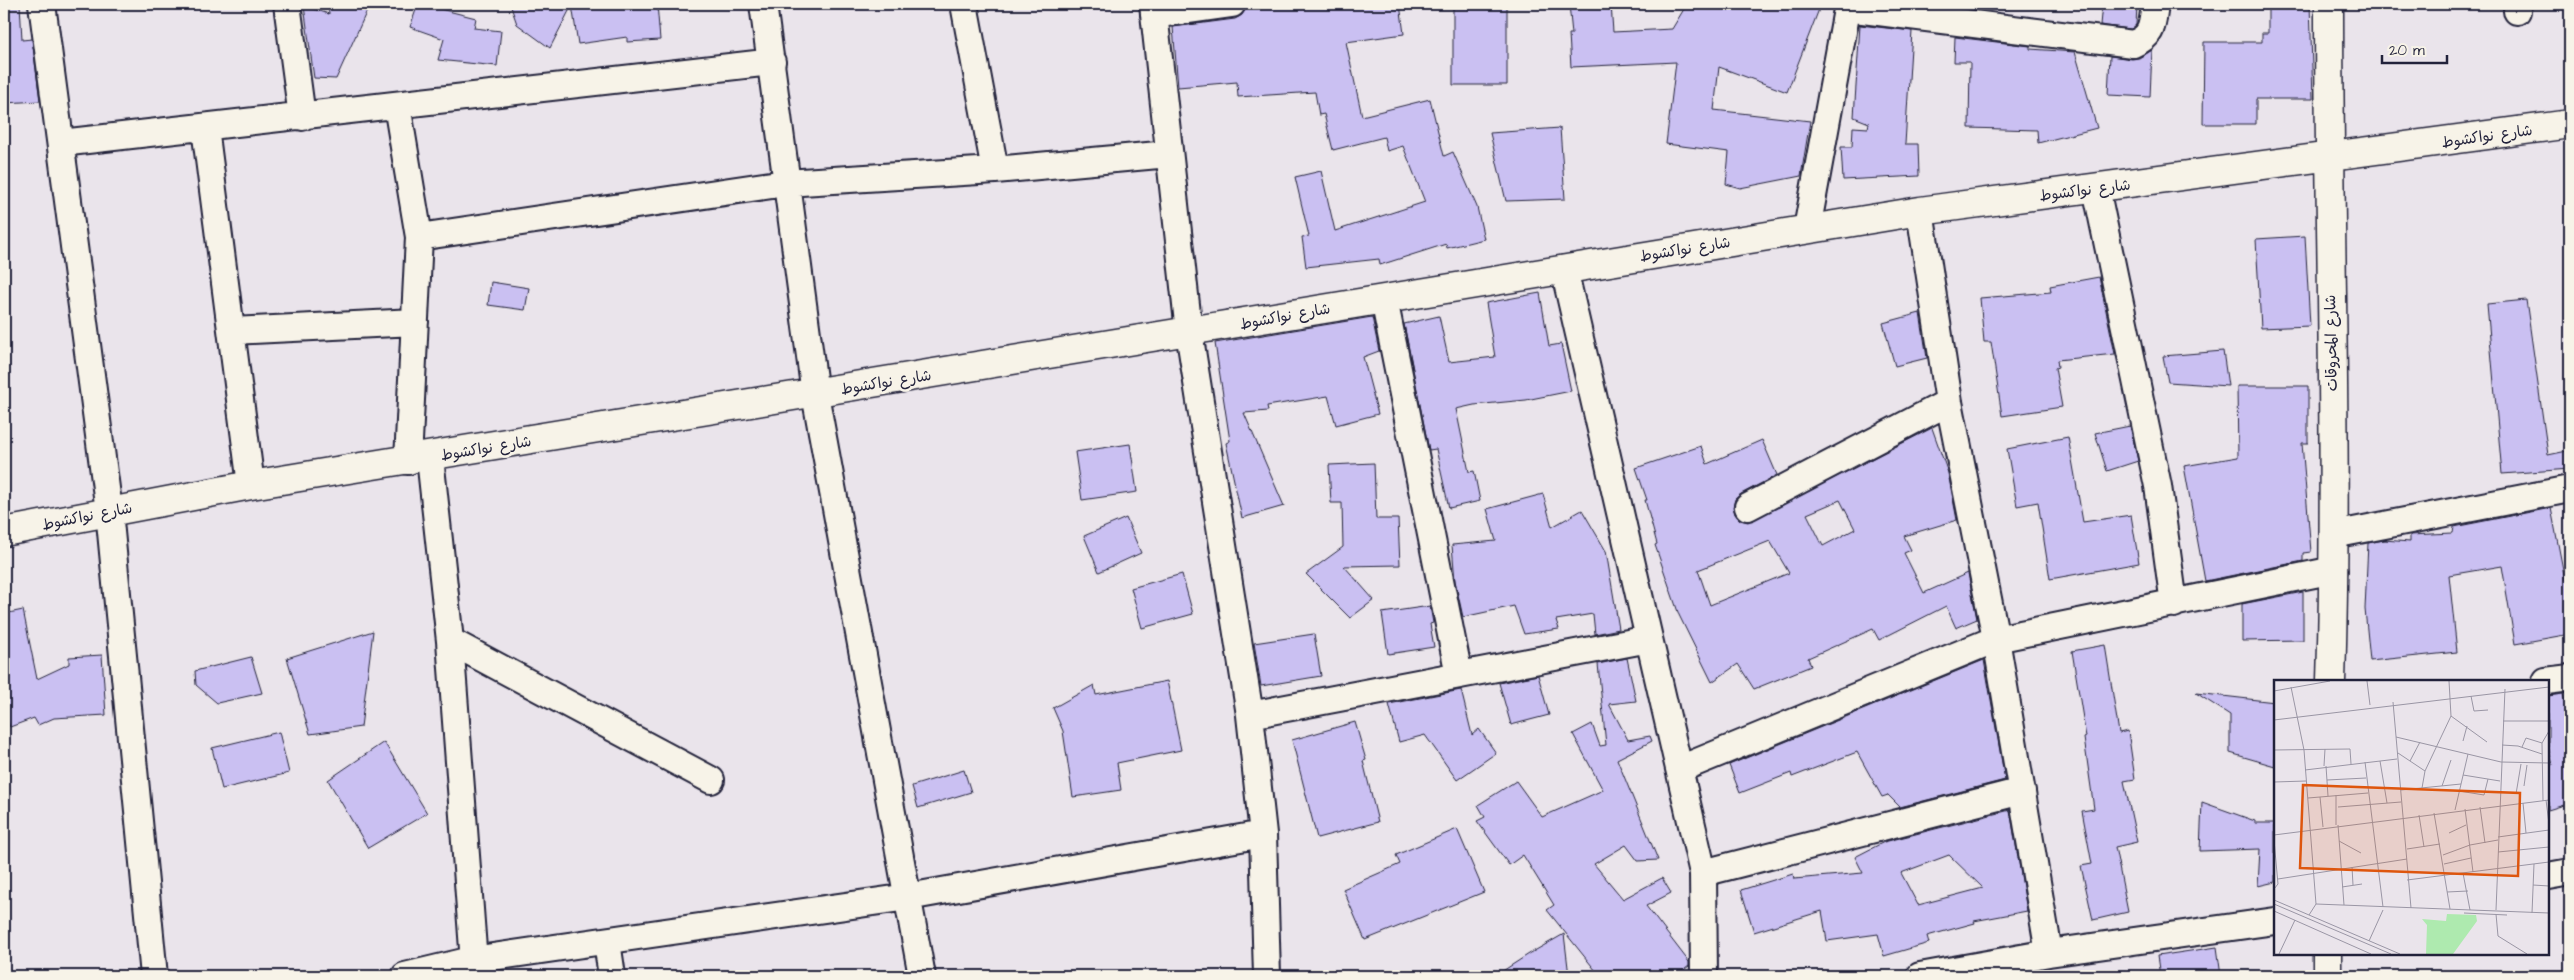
<svg xmlns="http://www.w3.org/2000/svg" width="2574" height="980" viewBox="0 0 2574 980" font-family="'Architects Daughter','Playpen Sans Arabic',sans-serif">
<style>
.building{fill:#cac0f2;stroke:#22223b;fill-rule:evenodd}
.lines{fill:none;stroke-linecap:round;stroke-linejoin:round}
.street-casing{stroke:#22223b;stroke-width:30}
.secondary-casing{stroke:#22223b;stroke-width:31}
.street{stroke:#f7f3e8;stroke-width:26}
.secondary{stroke:#f7f3e8;stroke-width:28}
.labels{text-anchor:middle;stroke-width:5;stroke-linejoin:round;paint-order:stroke}
.street-label{font-size:15px;fill:#22223b;stroke:#f7f3e8}
.inset-road{fill:none;stroke:#9a96a5;stroke-width:1}
.view{fill:#de560e;fill-opacity:0.15;stroke:#de560e;stroke-width:2.5}
.inset-edge{fill:none;stroke:#22223b;stroke-width:2.5}
</style>
<rect width="100%" height="100%" fill="#eae4eb"/>
<filter id="ink" filterUnits="userSpaceOnUse"><feTurbulence type="fractalNoise" baseFrequency=".02" numOctaves="2"/><feDisplacementMap in="SourceGraphic" scale="10" xChannelSelector="R" yChannelSelector="G"/><feConvolveMatrix kernelMatrix="1 2 1 2 8 2 1 2 1" color-interpolation-filters="sRGB"/></filter>
<g filter="url(#ink)">
<!-- building -->
<path class="building" d="M4,4H20L22,40L32,39L40,101L4,103Z
M328,4H370L336,79L314,78L304,6L329,14Z
M418,4H432V7L476,18L474,28L501,31L497,66L438,60L444,39L410,27Z
M510,4H657L660,40L627,42V37L578,44L572,5L550,48L517,24Z
M1247,4H1400L1404,34L1346,42L1362,116L1430,99L1444,156L1453,152L1477,207L1484,239L1447,248L1446,244L1380,265L1379,259L1306,267L1302,237L1309,236L1295,177L1321,171L1335,231L1425,202L1403,146L1387,151L1384,137L1333,150L1324,114L1319,115L1315,92L1238,97L1237,82L1178,87L1173,27L1235,19L1242,15Z
M1453,4H1507V85H1453Z
M1569,4H1611L1613,32L1672,29L1687,4H1821L1787,92L1719,67L1714,110L1810,121L1801,176L1740,188L1726,184L1729,152L1666,144L1676,62L1571,67L1569,34H1572Z
M2102,4L2137,5L2136,25L2131,29L2100,25Z
M2268,4H2310L2313,99H2256V124H2203L2204,42H2262V33H2268Z
M1860,25L1912,31L1905,144H1918L1919,176L1843,180L1841,147H1852L1853,127L1868,128L1869,123L1854,117Z
M1955,37L2030,46V49L2075,52L2097,128L2038,143L2037,130L1969,128L1970,62H1954Z
M2152,50L2150,97L2108,95L2110,56L2132,59L2139,58Z
M1560,128L1565,199L1506,201L1490,133Z
M2305,236L2310,326L2261,328L2256,239Z
M2099,277L2115,354L2057,360L2058,367L2055,368L2062,407L2002,416L1991,342H1984L1980,298L2051,292L2050,286Z
M491,282L529,288L525,310L488,305Z
M1540,293L1549,346L1561,344L1571,391L1526,400L1474,405L1456,409L1469,472L1474,471L1480,501L1449,508L1436,449L1429,450L1404,324L1439,316L1449,362L1495,357L1486,303Z
M2526,300L2548,455L2567,451L2570,469L2502,474L2487,304Z
M1920,313L1927,358L1895,366L1883,323Z
M1372,317L1379,351L1363,357L1378,414L1336,425L1328,396L1267,406L1268,411L1244,413L1284,506L1242,518L1226,443L1230,441L1215,343Z
M2223,351L2228,386L2168,382L2163,356Z
M2237,386H2308V443H2302L2311,552L2303,553V561L2205,581L2184,466L2238,457Z
M2130,426L2138,461L2107,471L2095,433Z
M1932,428L1948,473L1957,520L1904,536L1911,550L1904,553L1924,593L1968,573L1977,619L1956,628L1946,606L1879,640L1873,629L1808,658L1811,666L1754,689L1738,664L1712,682L1679,615L1655,545L1657,544L1645,500H1647L1636,468L1701,446L1707,464L1762,440L1777,475L1741,494L1735,499L1733,507L1735,514L1740,520L1748,522ZM1840,500L1855,529L1823,546L1807,514ZM1770,541L1789,573L1710,605L1698,570Z
M2068,437L2083,522L2131,515L2139,563L2050,579L2038,502L2017,506L2007,449Z
M1130,444L1137,492L1082,500L1075,452Z
M1374,463L1376,519H1398L1400,565L1344,566L1374,600L1350,618L1306,574L1343,547L1342,503H1331L1329,465Z
M1543,494L1552,527L1582,510L1606,551L1619,629L1595,634L1593,614L1556,620L1559,629L1524,634L1514,606L1463,617L1455,581L1452,545L1496,541L1487,509Z
M2551,508L2565,580L2570,579V634L2515,644L2502,566L2449,575L2457,652L2370,661L2365,609L2368,543L2384,540L2410,542V535L2453,533L2454,527Z
M1126,518L1141,553L1099,572L1084,536Z
M1182,574L1193,614L1142,628L1131,588Z
M2303,592V640L2242,641V604Z
M1430,606L1433,623L1430,624L1434,647L1388,654L1382,613Z
M23,610L37,679L69,664V657L102,655L106,715L54,718L38,725L34,718L10,727L4,711V614Z
M373,631L361,727L310,734L287,658Z
M1314,634L1321,676L1261,686L1254,643Z
M2105,645L2119,733L2128,731L2135,779L2124,781L2137,842L2115,847L2128,912L2093,920L2081,866L2092,864L2082,811L2094,809L2084,738L2086,737L2072,651Z
M251,657L262,693L217,703L196,685L195,671Z
M1627,658L1636,701L1609,704L1628,740L1650,736L1652,741L1617,759L1658,860L1638,861L1626,845L1594,864L1623,899L1662,878L1671,893L1646,906L1689,962V966L1676,976H1665L1661,971L1645,976H1600L1547,910L1554,905L1523,855L1509,865L1477,821L1485,817L1478,805L1516,781L1542,817L1603,790L1573,734L1592,724L1600,746L1606,745L1598,664Z
M1984,660L2005,780L1900,807L1888,795L1882,797L1857,752L1792,777L1791,773L1740,793L1729,765Z
M1538,675L1549,715L1511,725L1499,683Z
M1167,681L1181,750L1117,763L1121,790L1073,797L1063,731L1053,708L1094,685L1096,695Z
M1461,690L1472,735L1479,729L1496,753L1457,780L1425,735L1399,742L1389,704Z
M2196,693L2275,702V766L2230,753V715Z
M2563,694L2570,719V807H2565L2564,805L2548,810V767L2553,765L2548,746V696Z
M1355,722L1366,760L1363,761L1378,822L1317,838L1292,740Z
M279,732L289,773L222,789L212,748Z
M384,742L427,813L368,848L328,780Z
M964,770L971,792L918,808L912,786Z
M2202,802L2255,821V823H2275V882L2258,886L2260,849L2200,851Z
M2010,810L2027,911L1974,921L1975,923L1927,936L1929,943L1884,956L1878,934L1827,941L1822,911L1754,932L1741,890L1793,874L1794,879L1863,873L1855,857L1884,842ZM1949,855L1983,888L1918,905L1901,873Z
M1457,829L1484,892L1365,940L1343,889L1400,864L1396,855Z
M1564,934L1569,976H1495L1529,954Z
M2217,947L2221,976H2160L2157,956Z"/>
<g class="lines">
<!-- street casing -->
<g class="street-casing">
<path id="street" d="M42,4L109,511L154,976
M287,4L302,117
M763,4L815,394L922,976
M964,4L995,170
M1153,4L1189,332L1250,715L1263,834L1267,976
M1847,8L2133,44C2154,36 2152,23 2155,4
M2517,11L2518,4
M1154,15L1232,4
M397,105L419,237L408,461
M205,128L251,485
M61,143L772,62
M2096,188L2158,486L2174,604
M1920,211L1949,402L1996,639L2049,953
M1807,229L1848,4
M419,237L785,183L995,170L1169,154
M1564,269L1703,873L1704,976
M1384,299L1459,675
M232,331L415,322
M430,458L450,641L475,976
M1748,507L1949,402
M2333,535L2570,489
M450,641L711,780
M2546,681L2570,678
M1250,715L1649,639
M1680,769L1996,639L2334,570
M1703,873L2022,791
M2548,876L2570,872
M607,942L612,976
M405,976L472,960L908,897L1263,834
M1920,976L2049,953L2275,921"/>
</g>
<!-- secondary casing -->
<g class="secondary-casing">
<path id="secondary" d="M2329,4C2329,229 2338,456 2331,681
M4,532L251,485L1920,211L2570,124
M2327,954V976"/>
</g>
<!-- street -->
<use href="#street" class="street"/>
<!-- secondary -->
<use href="#secondary" class="secondary"/>
</g>
</g>
<g class="labels">
<!-- street labels -->
<g class="street-label">
<text transform="translate(2487 136) rotate(-8)" y="5">شارع نواكشوط</text>
<text transform="translate(2085 190) rotate(-7)" y="5">شارع نواكشوط</text>
<text transform="translate(1685 249) rotate(-9)" y="5">شارع نواكشوط</text>
<text transform="translate(1285 316) rotate(-10)" y="5">شارع نواكشوط</text>
<text transform="translate(2331 343) rotate(-91)" y="5">شارع المحروقات</text>
<text transform="translate(886 382) rotate(-9)" y="5">شارع نواكشوط</text>
<text transform="translate(486 448) rotate(-9)" y="5">شارع نواكشوط</text>
<text transform="translate(87 516) rotate(-11)" y="5">شارع نواكشوط</text>
</g>
</g>
<!-- overview -->
<g transform="translate(2274 680)">
<rect width="275" height="275" fill="#eae4eb"/>
<path d="M173,234L202,235L203,241L179,274H152L153,245L148,239L172,241Z" fill="#aeeaaf"/>
<path class="inset-road" d="M93,1L96,25M17,7L30,70L42,224M0,11L56,1M197,16L200,31L214,30M119,22L137,228M177,36L213,62M0,40L275,7M229,41H275M122,57L227,82L275,83M189,61L193,46M228,65L244,66L268,74M248,67L252,58L268,63M0,70L76,69L77,84M124,73L151,91M106,81L113,123M136,81L146,62M91,82L109,227M50,86L51,69M52,86L54,116M31,90L123,79M189,95L226,101M53,100L92,98M0,102L32,101M168,106L177,80M250,106L253,85M148,108L151,91L177,36L175,1M127,110L187,104M185,111L210,115L214,99M242,114L247,84M46,117L49,147M34,118L94,113M272,120L275,144M269,121L268,63L275,51M249,123L252,153M64,127L127,122M206,127L211,163M191,129L199,192M181,130L194,74M160,133L176,229M145,135L150,167M62,145V115M64,145L70,225M175,153L192,145M0,155L275,120M224,157L275,150M0,160L4,204L0,209M65,161L87,173M133,169L166,164M224,172L275,167M169,175L196,165L224,160M170,184L197,178M78,187L79,205M189,193L196,230M4,199L133,179M133,200L275,182M259,205L275,206M68,207L88,204M173,212L194,211M0,220L126,274M0,224L117,274M222,230L231,9M0,231L97,274M190,233L233,235M258,233L260,184M222,234L224,256L253,274M35,235L42,224L275,233M95,261L109,230M5,274L21,240"/>
<path class="view" d="M29,105L246,113L244,196L26,188Z"/>
<rect width="275" height="275" class="inset-edge"/>
</g>
<!-- margin -->
<rect width="2574" height="980" fill="none" stroke="#f7f3e8" stroke-width="20"/>
<rect x="10" y="10" width="2554" height="960" fill="none" stroke="#22223b" stroke-width="2" filter="url(#ink)"/>
<!-- scale -->
<path d="M2382 55v8h65v-8" fill="none" stroke="#22223b" stroke-width="2.5"/>
<text x="2389" y="55" font-size="15" fill="#22223b" stroke="#f7f3e8" stroke-width="4" paint-order="stroke">20 m</text>
</svg>
